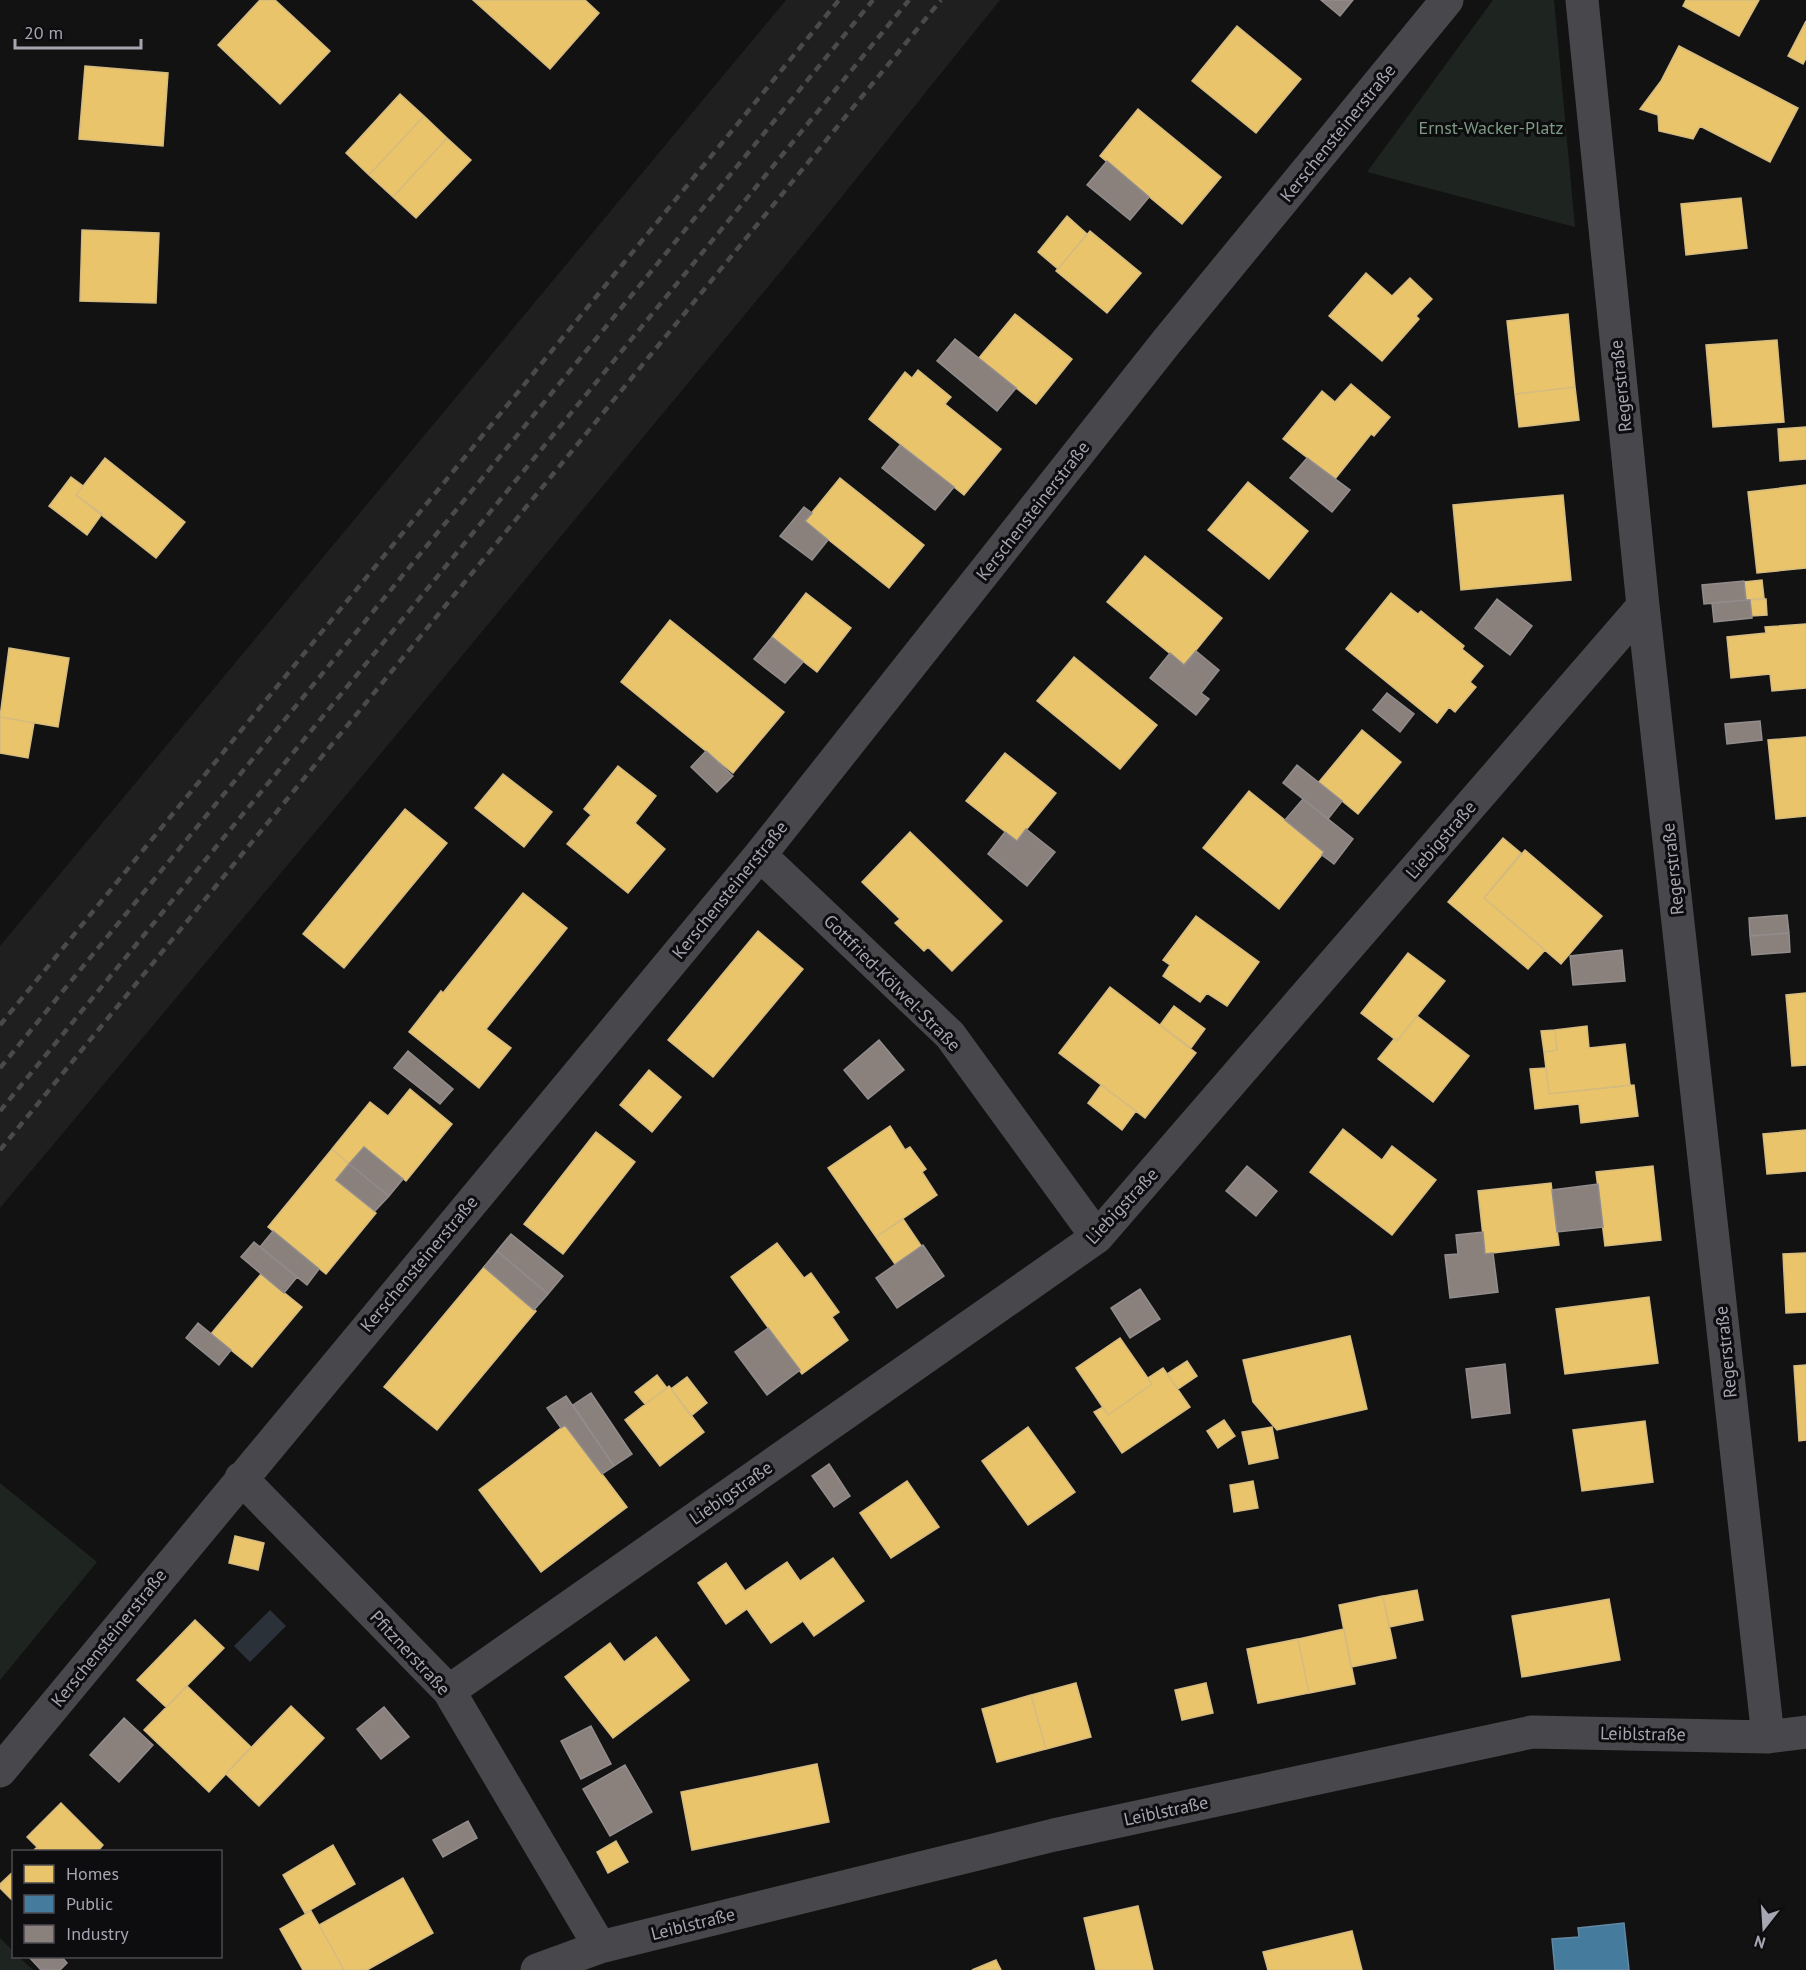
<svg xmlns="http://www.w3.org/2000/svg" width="1806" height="1970" viewBox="0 0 1806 1970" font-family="'PT Sans',sans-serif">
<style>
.built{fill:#1f1f20}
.green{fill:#1e2420}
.water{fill:#2b3138}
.homes{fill:#e9c46a;stroke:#d5bb80;stroke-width:1.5}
.public{fill:#457b9d;stroke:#6288a3;stroke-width:1.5}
.industry{fill:#8a817c;stroke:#928c8c;stroke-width:1.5}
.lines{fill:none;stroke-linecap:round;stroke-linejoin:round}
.minor{stroke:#48484c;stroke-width:33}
.rail{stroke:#4a4a4d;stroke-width:4.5;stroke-dasharray:8 6;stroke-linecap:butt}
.labels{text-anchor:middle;stroke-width:6;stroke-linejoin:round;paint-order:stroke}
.park-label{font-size:18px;fill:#7e9a84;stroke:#0d0c0e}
.street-label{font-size:18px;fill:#a5a6b2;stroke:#0d0c0e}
</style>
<rect width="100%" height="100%" fill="#121212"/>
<!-- built -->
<path class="built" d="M786,0H1000L815,230L363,775L0,1208V946Z"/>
<!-- green -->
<path class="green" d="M1493,0H1554L1575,227L1367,172Z
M0,1483L97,1562L0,1680Z
M0,1938L13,1951L14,1956L19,1957L33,1970H0Z"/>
<!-- water -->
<path class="water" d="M270,1610L286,1626L250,1662L234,1646Z"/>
<!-- homes -->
<path class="homes" d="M260,0H275L330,51L280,104L218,45Z
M473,0H585L599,13L550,69Z
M1686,0H1759L1739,36L1683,6Z
M1806,21V58L1803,64L1788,56Z
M1237,26L1301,79L1256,133L1192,81Z
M1679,46L1798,108L1770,162L1700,126L1693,139L1659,131L1658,115L1640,109L1661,81Z
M85,66L168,73L163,146L79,139Z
M400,94L424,116L369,175L346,153Z
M1138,109L1221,177L1182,224L1100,156Z
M424,116L447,138L393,197L369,175Z
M447,138L471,160L416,218L393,197Z
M1741,198L1747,248L1686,255L1681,204Z
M1067,216L1087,234L1058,269L1038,252Z
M82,230L159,233L156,303L80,301Z
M1090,231L1141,273L1107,313L1056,271Z
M1366,273L1392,296L1410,278L1432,299L1416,316L1419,319L1382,361L1329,316Z
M1015,314L1072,359L1036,404L979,358Z
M1568,314L1575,387L1515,394L1507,321Z
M1777,340L1784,422L1713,427L1706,345Z
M918,370L951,397L945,404L1001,449L964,495L869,419L905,372L912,378Z
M1351,384L1390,417L1374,436L1371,434L1335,479L1283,439L1322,391L1335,402Z
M1575,387L1579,420L1519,427L1515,394Z
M1806,427V459L1780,461L1778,429Z
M105,458L185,522L156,558L76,495Z
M71,477L83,486L76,495L102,514L87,535L49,506Z
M840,478L924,545L889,588L805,521Z
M1248,482L1308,531L1269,579L1208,530Z
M1806,485V568L1757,573L1748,492Z
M1563,495L1571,580L1461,590L1453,505Z
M1145,556L1222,618L1184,665L1107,602Z
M1762,580L1764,598L1746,600L1744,582Z
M806,593L851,628L817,672L772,637Z
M1391,593L1418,614L1421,611L1464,646L1462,649L1483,666L1470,682L1476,687L1455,712L1449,707L1437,723L1346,649Z
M1766,599L1767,615L1751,616L1750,600Z
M670,620L784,712L733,773L621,682Z
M1806,624V688L1772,691L1770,674L1731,678L1727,637L1766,633L1765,627Z
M9,648L69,658L58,727L0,717Z
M1074,657L1157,725L1120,769L1037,701Z
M0,717L34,723L28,758L0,753Z
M1362,730L1401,762L1358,814L1319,782Z
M1806,737V816L1776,819L1768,740Z
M1005,753L1056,793L1017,841L966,801Z
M618,766L656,796L635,823L665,849L628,893L567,844L591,815L584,809Z
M503,774L552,812L524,847L475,808Z
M1249,791L1324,852L1279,909L1203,848Z
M405,809L447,843L344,968L303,934Z
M910,832L1002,921L952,971L928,947L924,951L895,923L900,919L862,882Z
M1503,838L1521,853L1484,898L1545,950L1528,969L1448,902Z
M1525,850L1602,916L1561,964L1484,898Z
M523,893L567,928L486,1029L511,1048L479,1088L409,1032L441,991L443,993Z
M1196,916L1259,962L1227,1006L1207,993L1200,1002L1163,976L1170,965L1163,960Z
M758,931L803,969L713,1077L668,1040Z
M1408,953L1445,981L1397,1041L1361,1013Z
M1110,987L1196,1053L1145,1118L1059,1053Z
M1806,993V1065L1792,1066L1786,995Z
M1174,1006L1205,1029L1191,1048L1160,1025Z
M1417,1016L1469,1056L1433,1102L1378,1059L1394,1039L1397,1041Z
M1587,1026L1589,1048L1625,1044L1630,1085L1549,1094L1544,1052L1557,1050L1555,1030Z
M1555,1030L1557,1050L1544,1052L1541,1031Z
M1546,1068L1549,1094L1634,1085L1638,1116L1581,1123L1579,1104L1535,1109L1530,1069Z
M649,1070L681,1097L652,1132L620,1105Z
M1101,1085L1136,1111L1122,1130L1088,1103Z
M410,1089L452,1124L406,1181L364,1147L349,1164L332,1149L370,1102L388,1116Z
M890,1126L905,1150L910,1147L926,1169L922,1172L937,1195L876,1237L828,1168Z
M1343,1129L1382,1160L1392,1146L1436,1180L1392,1235L1310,1172Z
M1806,1130V1171L1767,1174L1763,1134Z
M596,1132L635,1162L563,1254L524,1224Z
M332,1149L349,1164L336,1180L376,1213L326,1274L268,1227Z
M1653,1166L1661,1240L1605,1246L1596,1172Z
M1551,1183L1559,1245L1485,1254L1478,1191Z
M903,1219L922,1247L895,1264L876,1237Z
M777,1243L804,1278L811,1273L839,1312L832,1317L848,1340L802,1374L731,1277Z
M1806,1253V1312L1786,1313L1783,1254Z
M484,1267L536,1311L437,1430L384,1387Z
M261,1274L302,1307L252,1367L211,1334Z
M1649,1297L1658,1363L1565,1374L1556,1309Z
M1350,1336L1367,1409L1277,1430L1253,1402L1243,1360Z
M1120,1338L1152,1384L1108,1415L1076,1368Z
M1187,1361L1197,1376L1178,1389L1167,1374Z
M1806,1365V1440L1799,1441L1794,1366Z
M1163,1368L1190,1407L1122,1453L1094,1412L1103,1407L1108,1415L1152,1384L1148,1378Z
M657,1375L667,1388L645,1404L635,1392Z
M687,1377L707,1403L691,1416L671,1389Z
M669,1386L704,1432L660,1466L625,1420Z
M1224,1420L1235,1436L1218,1448L1207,1431Z
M1645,1421L1653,1482L1582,1491L1573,1430Z
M565,1425L627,1507L541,1572L479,1490Z
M1028,1427L1075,1492L1028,1525L982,1461Z
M1272,1427L1278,1458L1249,1464L1242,1432Z
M907,1481L939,1527L891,1558L860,1513Z
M1253,1481L1258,1508L1234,1512L1230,1485Z
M235,1536L264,1543L258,1570L229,1563Z
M833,1558L864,1601L814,1636L803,1621L771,1643L747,1609L726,1624L698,1583L726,1563L745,1591L787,1562L800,1581Z
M1417,1590L1423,1620L1389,1627L1383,1596Z
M1383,1596L1396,1658L1351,1667L1339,1605Z
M1609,1599L1620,1660L1522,1677L1512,1616Z
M195,1620L224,1648L166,1707L137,1680Z
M1344,1629L1355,1684L1309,1693L1298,1639Z
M656,1637L689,1680L613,1738L565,1677L610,1643L624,1662Z
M1298,1639L1309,1693L1258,1703L1247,1649Z
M1076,1683L1091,1737L1046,1749L1031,1695Z
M1206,1683L1213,1713L1182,1720L1175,1690Z
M187,1686L251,1747L209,1792L144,1730Z
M1031,1695L1046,1749L997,1762L982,1709Z
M291,1706L324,1738L259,1806L226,1774Z
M817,1764L829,1822L692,1850L681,1792Z
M61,1803L103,1845L97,1852H32L37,1847L27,1837Z
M616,1841L628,1862L608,1873L597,1852Z
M333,1845L355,1884L305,1913L283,1875Z
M14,1871V1902L0,1888V1884Z
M403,1878L433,1933L367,1970H344L319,1925Z
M1138,1906L1153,1970H1096L1084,1918Z
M311,1911L319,1925L344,1970H303L280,1929Z
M1352,1931L1362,1970H1268L1263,1952Z
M996,1960L1001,1970H972Z"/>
<!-- public -->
<path class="public" d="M1624,1923L1629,1970H1555L1552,1939L1579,1937L1578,1928Z"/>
<!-- industry -->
<path class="industry" d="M1321,0H1353L1340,16Z
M1107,161L1149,197L1130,220L1087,185Z
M955,339L1016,388L997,411L937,361Z
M900,445L954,487L935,510L882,468Z
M1307,458L1350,490L1332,512L1290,478Z
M804,507L812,513L805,521L828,540L812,560L780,536Z
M1744,581L1746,600L1704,604L1702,585Z
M1497,599L1532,626L1510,655L1475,628Z
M1746,600H1750L1752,618L1714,622L1712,603Z
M772,637L803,662L785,683L754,659Z
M1196,651L1219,670L1201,693L1209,699L1196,715L1150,678L1170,653L1184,665Z
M1387,693L1414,714L1400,732L1373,710Z
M1760,721L1762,740L1727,744L1725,724Z
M706,751L733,776L717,792L691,767Z
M1297,765L1342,801L1328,819L1283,783Z
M1303,799L1353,839L1334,864L1322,855L1324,852L1285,820Z
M1026,829L1055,852L1027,886L988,854L1005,832L1017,841Z
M1787,915L1789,933L1750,936L1749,918Z
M1789,933L1790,952L1752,955L1750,936Z
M1622,950L1625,981L1573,985L1570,956Z
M879,1040L904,1070L868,1099L844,1070Z
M408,1051L453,1089L440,1104L394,1068Z
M364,1147L403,1179L389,1196L349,1164Z
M349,1164L389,1196L375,1211L336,1180Z
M1247,1166L1277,1191L1256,1216L1226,1191Z
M1598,1184L1603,1227L1557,1232L1552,1190Z
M273,1231L319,1269L307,1285L260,1247Z
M1483,1232L1485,1254L1493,1253L1498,1292L1450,1298L1445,1255L1458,1254L1456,1235Z
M511,1234L563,1276L548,1294L497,1251Z
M254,1242L297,1277L284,1293L241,1257Z
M923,1245L944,1276L897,1308L876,1278Z
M497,1251L548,1294L534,1310L484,1267Z
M1140,1289L1160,1319L1130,1338L1111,1308Z
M198,1323L231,1350L219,1365L186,1338Z
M768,1328L800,1370L767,1395L735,1352Z
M1505,1364L1510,1413L1472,1418L1466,1369Z
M591,1393L632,1454L614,1466L573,1405Z
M566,1396L614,1466L602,1474L565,1425L561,1428L547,1408Z
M829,1464L850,1496L834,1507L812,1476Z
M384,1707L409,1737L381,1759L357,1729Z
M124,1718L153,1745L119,1782L90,1755Z
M591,1726L611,1764L581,1779L561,1741Z
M625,1765L652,1812L610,1836L583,1789Z
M468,1821L477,1838L443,1857L433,1840Z
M28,1956H61L67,1963L60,1970H41Z"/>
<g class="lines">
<!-- minor -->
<path class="minor" d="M1582,0L1643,606L1768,1737
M760,855L950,1035L1097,1237
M241,1478L449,1691L600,1947
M449,1691L1097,1237L1643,606
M0,1771L760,855L1168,340L1447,0
M537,1970L600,1947L1054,1835L1532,1732L1768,1737L1806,1732"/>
<!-- rail -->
<path class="rail" d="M0,1025L839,0
M0,1068L873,0
M0,1111L909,0
M0,1150L941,0"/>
</g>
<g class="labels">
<!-- park labels -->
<g class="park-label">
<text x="1491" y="134">Ernst-Wacker-Platz</text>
</g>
<!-- street labels -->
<g class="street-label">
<text transform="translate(1338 133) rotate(-51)" y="6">Kerschensteinerstraße</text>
<text transform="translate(1621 386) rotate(-96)" y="6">Regerstraße</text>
<text transform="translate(1033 511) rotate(-52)" y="6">Kerschensteinerstraße</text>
<text transform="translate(1441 840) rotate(-49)" y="6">Liebigstraße</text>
<text transform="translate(1673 869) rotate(-96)" y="6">Regerstraße</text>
<text transform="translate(730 890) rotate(-51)" y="6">Kerschensteinerstraße</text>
<text transform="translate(892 983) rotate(45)" y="6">Gottfried-Kölwel-Straße</text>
<text transform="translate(1122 1206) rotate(-47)" y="6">Liebigstraße</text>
<text transform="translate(419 1264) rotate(-50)" y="6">Kerschensteinerstraße</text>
<text transform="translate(1726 1352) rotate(-96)" y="6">Regerstraße</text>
<text transform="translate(731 1493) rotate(-35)" y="6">Liebigstraße</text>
<text transform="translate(109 1638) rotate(-51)" y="6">Kerschensteinerstraße</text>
<text transform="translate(410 1653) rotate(47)" y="6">Pfitznerstraße</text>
<text transform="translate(1643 1734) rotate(1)" y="6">Leiblstraße</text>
<text transform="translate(1166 1811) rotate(-12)" y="6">Leiblstraße</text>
<text transform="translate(693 1924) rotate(-14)" y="6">Leiblstraße</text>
</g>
</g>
<!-- legend -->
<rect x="12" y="1850" width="210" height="108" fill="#0d0c0e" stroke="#4a4a50" stroke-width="1.5"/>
<rect x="24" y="1865" width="30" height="18" fill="#e9c46a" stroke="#4a4a50" stroke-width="1.5"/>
<text x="66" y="1880" font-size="18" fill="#a5a6b2">Homes</text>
<rect x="24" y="1895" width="30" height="18" fill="#457b9d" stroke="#4a4a50" stroke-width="1.5"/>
<text x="66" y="1910" font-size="18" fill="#a5a6b2">Public</text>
<rect x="24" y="1925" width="30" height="18" fill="#8a817c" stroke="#4a4a50" stroke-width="1.5"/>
<text x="66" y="1940" font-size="18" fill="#a5a6b2">Industry</text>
<!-- north arrow -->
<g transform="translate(1764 1928) rotate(197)" stroke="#0d0c0e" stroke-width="4.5" paint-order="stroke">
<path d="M0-4.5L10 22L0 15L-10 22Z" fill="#a5a6b2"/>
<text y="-9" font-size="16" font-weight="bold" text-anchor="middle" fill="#a5a6b2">N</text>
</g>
<!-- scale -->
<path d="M15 39v9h126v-9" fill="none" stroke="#a5a6b2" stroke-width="3"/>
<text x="24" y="39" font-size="18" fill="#a5a6b2" stroke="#0d0c0e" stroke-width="4.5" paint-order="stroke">20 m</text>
</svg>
